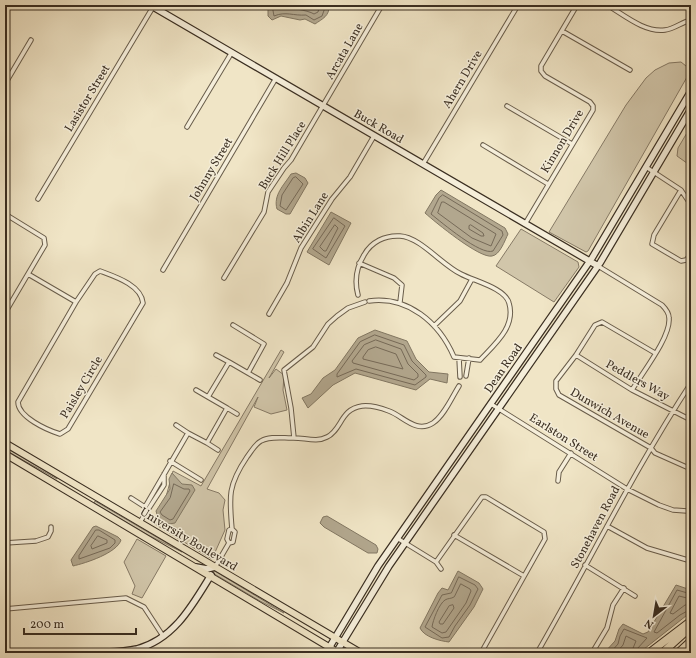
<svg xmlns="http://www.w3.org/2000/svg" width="696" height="658" viewBox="0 0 696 658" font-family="Vollkorn,serif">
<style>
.green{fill:#d1c6aa;stroke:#867a66}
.water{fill:#b2a78e;stroke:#827762}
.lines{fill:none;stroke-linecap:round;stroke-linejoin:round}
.shore{stroke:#766a58;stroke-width:1}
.street-casing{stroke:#685c4a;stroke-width:5.5}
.secondary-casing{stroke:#3a2e21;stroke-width:8}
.primary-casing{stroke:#3a2e21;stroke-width:8}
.highway-casing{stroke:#3a2e21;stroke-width:9}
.street{stroke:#f5eeda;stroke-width:3.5}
.secondary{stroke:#f5eeda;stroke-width:5.5}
.primary{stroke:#f0e5c6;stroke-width:6}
.highway{stroke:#f0e5c6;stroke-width:7}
.labels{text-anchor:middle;stroke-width:3;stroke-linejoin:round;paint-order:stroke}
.street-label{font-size:12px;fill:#3a2e21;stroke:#f5eeda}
</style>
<rect width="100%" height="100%" fill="#f0e5c6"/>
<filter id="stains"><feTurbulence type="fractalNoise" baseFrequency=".005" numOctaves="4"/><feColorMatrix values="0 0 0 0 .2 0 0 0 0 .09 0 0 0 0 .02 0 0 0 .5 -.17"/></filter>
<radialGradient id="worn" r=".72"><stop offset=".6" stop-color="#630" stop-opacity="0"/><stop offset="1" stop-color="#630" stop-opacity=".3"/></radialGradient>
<!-- green -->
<path class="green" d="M681,62L691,70L588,251L586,252L549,232L626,105L646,78L655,70L669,63Z
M691,126V166L677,156L678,148Z
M521,229L578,262L579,267L554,302L496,266Z
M281,350L284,352L269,378L276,369L284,375L283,390L287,410L271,414L254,407L258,397L207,489L219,493L225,500L223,510L225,530L212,559L153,523L156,519H160L173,471L201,486Z
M5,447L57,478V479L5,450Z
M95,501L182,552L148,535L94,503Z
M137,539L166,556L142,598L132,594L135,586L124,562Z
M213,570L284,613L260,601L211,572Z"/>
<!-- water -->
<path class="water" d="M268,5H329C330,16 322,19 315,24L305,19L300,20L281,16L272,20L268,16Z
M296,173L305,178L308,183L290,214H286L277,209C273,195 284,185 291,174Z
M441,190L505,228L508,234C505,240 500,255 492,256C480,259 435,222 425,213L436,195Z
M331,212L351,223L329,265L307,252Z
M375,330L407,341L416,359L429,372L448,374L447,383L430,379L416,390L355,373L333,385L308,408L302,398L311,394L323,378L335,370L358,338Z
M172,473L182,484L192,485L195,490L175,523L169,524L158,518L156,511L170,489L169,479Z
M327,516L376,545L378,549L377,553H368L324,527L320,523L323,517Z
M96,526L118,537L121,540C117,553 86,563 73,566L71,560L93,527Z
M458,571L479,583L483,589L474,607L449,642C440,641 424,637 420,628L438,593L442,588L448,590Z
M676,585L691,590V612L639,653H604L615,641L619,629L623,624L643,634L648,632Z"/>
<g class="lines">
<!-- shore -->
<path class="shore" d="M272,5L274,16C286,11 293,16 306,15L314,20L322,16L326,5
M277,5L278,8C286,7 308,10 314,14L318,12L320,5
M296,177L303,184L286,210L280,206L282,195L293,178Z
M443,195L502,231L503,235L493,251C481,256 441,222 431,214L439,198Z
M442,202H444L496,234L491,246L472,238L438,213Z
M334,218L345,226L326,258L313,249Z
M335,225L338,228L326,251H324L320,247Z
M471,225L483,233L484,236H481L469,229V226Z
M375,335L404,345L412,361L426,375V377L415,385L356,369L337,377V374L360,342Z
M376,340L401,349L408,364L418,374V377L414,380L353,363L352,361L364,345Z
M376,347L396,354L403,369L363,359V357L368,350Z
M174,484L184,489H189L190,491L173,519L170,520L162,515L160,512L170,498Z
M96,530H99L115,540V543L110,548L79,559V556Z
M98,536L107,540V543L92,549L91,546Z
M459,577L475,585L478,589L470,605L455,626L449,637L442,638L425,627L442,595L451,593Z
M461,584L470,589L471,591L466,603L446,632L442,633L432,627C433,620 439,604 445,600C448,598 451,599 454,597Z
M691,594L677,590L654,632L657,633L680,615L691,609
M691,599L679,596L670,613L673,614L685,605L691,604
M453,605L454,608L443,624H440L439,622L449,606Z
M610,653L618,644L620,636L624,629L647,638L637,649L636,653
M616,653L623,645L626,636L636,641L631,653"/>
<!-- street casing -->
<g class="street-casing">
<path id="street" d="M607,5C624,15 645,33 665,30C674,29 682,22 691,20
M562,31L630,70
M5,84L31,40
M507,106L572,144
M187,127L232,52
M483,145L548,184
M423,164L518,5
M646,167L681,190L691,205
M681,190L654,235L652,244L681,261L686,260L691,254
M38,199L153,7
M5,214L44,238L45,245L5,313
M525,224L593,110V106L590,102L545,76L541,71V66L577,5
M359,263L394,278L402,285L400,302
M598,266L662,305C666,309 669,313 669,318C671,337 642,373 632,390
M163,270L276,78
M100,271C116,277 141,285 143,303L68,429L60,434C47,430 18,417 18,402L76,302L95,274Z
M28,274L76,302
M224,278L264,212L268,192L284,168L291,160L382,5
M358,295C354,280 356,268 364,255C371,242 385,235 400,236C420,237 442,265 461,274C474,281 505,288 509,303C516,327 495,344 480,360L454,357C439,322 408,296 369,301
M269,314L287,283L301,248L332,199L350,177L374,136
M434,326L460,301L472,279
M655,353L602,322L595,325L576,355L556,381V389L559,395L651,448L655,453L691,469
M216,355L229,362
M576,355L632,390L691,420
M459,358L460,377
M248,373L260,380
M466,376L469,358
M196,390L208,397
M491,404L627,489L659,505L673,510L687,511L691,509
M227,408L237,414
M176,425L188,433
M294,438L291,408L284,370L313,347L328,324L337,316L348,308L365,302
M207,443L218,450
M170,461L201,480
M558,481L559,472L571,453
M131,498L145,507
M145,513V507L188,433L207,443L227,408L208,397L229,362L248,373L264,344L233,325
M140,522L164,485V474
M607,526L647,548L691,561
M232,529L229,530L227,539L229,543L233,542L235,532L232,529C229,496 228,485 247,457C251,452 255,444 261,441C269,436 282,438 291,438C303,437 316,443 327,437C342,430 340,409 362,406C371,405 381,408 389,411C403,416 416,434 433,423C444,416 452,397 459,386
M454,535L524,576
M397,538L436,562L441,569
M5,543L36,541L48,537L51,531V527
M436,562L482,497H486L544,532L545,539L481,653
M585,565L635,596
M215,567L229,543
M5,609L126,598L144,607L163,636
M537,653C589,563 634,470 691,383
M592,653L607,628L613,605L624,588"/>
</g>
<!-- secondary casing -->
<g class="secondary-casing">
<path id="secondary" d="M150,5L598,266
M196,567L207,569L215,567
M94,653C108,652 123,652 137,649C174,639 192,606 211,575
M326,653L378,566L592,258L691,91
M336,653L389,566L600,263L691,109"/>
</g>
<!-- primary casing -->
<g class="primary-casing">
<path id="primary" d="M5,443L361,653
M5,454L339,653"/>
</g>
<!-- highway casing -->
<g class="highway-casing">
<path id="highway" d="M649,653L691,621
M662,653L691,627
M678,653L691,641"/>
</g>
<!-- street -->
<use href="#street" class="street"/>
<!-- secondary -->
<use href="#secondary" class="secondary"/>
<!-- primary -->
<use href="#primary" class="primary"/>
<!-- highway -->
<use href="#highway" class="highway"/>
</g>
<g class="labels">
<!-- street labels -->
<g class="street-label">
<text transform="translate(344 51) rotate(-60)" y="4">Arcata Lane</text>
<text transform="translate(462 79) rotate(-59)" y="4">Ahern Drive</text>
<text transform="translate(87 98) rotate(-59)" y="4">Lasistor Street</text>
<text transform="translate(379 126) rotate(30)" y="4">Buck Road</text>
<text transform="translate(562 141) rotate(-59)" y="4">Kinnon Drive</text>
<text transform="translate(282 155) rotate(-58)" y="4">Buck Hill Place</text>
<text transform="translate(211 169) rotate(-59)" y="4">Johnny Street</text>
<text transform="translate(310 217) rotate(-58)" y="4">Albin Lane</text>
<text transform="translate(503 368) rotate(-55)" y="4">Dean Road</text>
<text transform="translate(638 380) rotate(29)" y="4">Peddlers Way</text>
<text transform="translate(81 387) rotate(-59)" y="4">Paisley Circle</text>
<text transform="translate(610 413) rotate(30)" y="4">Dunwich Avenue</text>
<text transform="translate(564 437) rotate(32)" y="4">Earlston Street</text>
<text transform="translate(595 527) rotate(-62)" y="4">Stonehaven Road</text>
<text transform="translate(189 539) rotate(31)" y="4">University Boulevard</text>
</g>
</g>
<!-- margin -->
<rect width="696" height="658" fill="none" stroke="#f0e5c6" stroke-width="20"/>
<rect x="6" y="6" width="684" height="646" fill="none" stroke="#3a2e21" stroke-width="2"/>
<rect x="10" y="10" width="676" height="638" fill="none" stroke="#3a2e21"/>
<!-- north arrow -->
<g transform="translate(654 616) rotate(211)" stroke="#f5eeda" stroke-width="3" paint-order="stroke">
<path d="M0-3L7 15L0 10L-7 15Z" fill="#3a2e21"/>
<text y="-6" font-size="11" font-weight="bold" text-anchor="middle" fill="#3a2e21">N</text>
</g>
<!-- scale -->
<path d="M24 628v6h112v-6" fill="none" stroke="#3a2e21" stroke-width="2"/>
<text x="30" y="628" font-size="12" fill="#3a2e21" stroke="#f5eeda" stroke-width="3" paint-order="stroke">200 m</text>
<rect width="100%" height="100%" filter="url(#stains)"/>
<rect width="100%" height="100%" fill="url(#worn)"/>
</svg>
